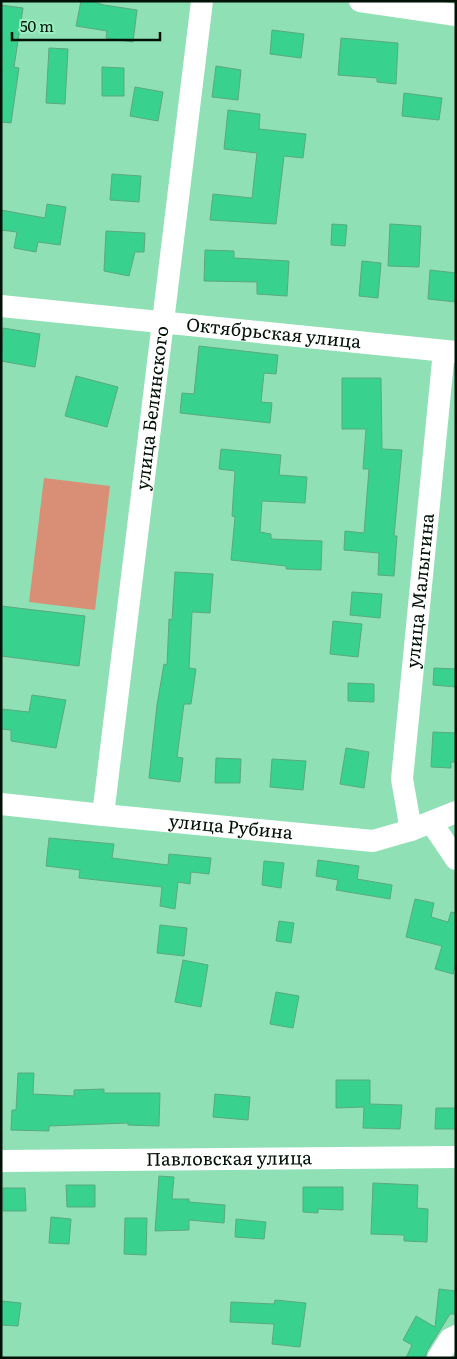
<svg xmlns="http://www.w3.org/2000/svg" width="457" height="1359" viewBox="0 0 457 1359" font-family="Literata,serif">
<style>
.green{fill:#d88f76}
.building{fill:#38d18e;stroke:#5aa980}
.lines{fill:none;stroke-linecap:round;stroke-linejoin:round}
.minor{stroke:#fff;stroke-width:22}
.labels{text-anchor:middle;stroke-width:5;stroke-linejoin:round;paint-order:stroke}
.street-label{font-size:18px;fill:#001106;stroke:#9cedc1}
</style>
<rect width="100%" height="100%" fill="#8fe0b4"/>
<!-- green -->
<path class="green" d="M44,478L110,486L95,610L29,602Z"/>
<!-- building -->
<path class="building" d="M81,1H91L104,5L137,10L133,42L106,38L107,31L76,26Z
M1,5L23,8L14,67L19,68L11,123L1,122Z
M272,30L304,34L301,58L270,54Z
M341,38L398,43L396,84L377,82V78L338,75Z
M49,48L68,49L65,104L46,103Z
M216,66L241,70L238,100L212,97Z
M102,67L124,68V96H102Z
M135,87L163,92L158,121L130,116Z
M404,93L442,98L439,120L402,116Z
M228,110L260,114L259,129L306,134L303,158L284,156L276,224L210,220L213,194L252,198L257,153L224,149Z
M112,174L141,176L139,202L110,200Z
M47,204L66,207L60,245L38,242L36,252L14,248L17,232L1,230V210L45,218Z
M332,224L347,225L345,246L331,245Z
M390,224L421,226L419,267L388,266Z
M106,231L145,233L144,252H135L129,276L104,271Z
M205,250L234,251V258L289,261L287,296L257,294V282L204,281Z
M362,261L381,263L378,298L359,296Z
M430,270L456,273V302L428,299Z
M3,328L40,334L35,367L1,361Z
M199,346L278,355L276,374L264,373L261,402L272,403L270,423L180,413L182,393L194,394Z
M76,376L118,387L107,427L65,416Z
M342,378H381L382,449L402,450L394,536H397L394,576L378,575L379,553L344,550L345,531L364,533L369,469H363L366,429H342Z
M221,449L281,455L279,475L307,477L305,503L262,501L260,532L271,534V539L322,541L321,570L286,569V566L231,560L235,517L232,516L235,471L219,469Z
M175,572L213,574L210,613L192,612L189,668L196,669L191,704H184L177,757L183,758L180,782L149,778L157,705L164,664L167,665L169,619L172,620Z
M352,592L382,594L380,618L350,615Z
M1,606L85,616L79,666L1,656Z
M333,621L362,624L358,657L330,654Z
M434,668L456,669V687L433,685Z
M348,683L374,684V702L348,701Z
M32,695L66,700L56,748L11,741V730L1,729V709L29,712Z
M433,732L456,733V762H451V768L431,767Z
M346,748L369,752L364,788L340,784Z
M216,758L241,759L240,783H215Z
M272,759L306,761L303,790L270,787Z
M49,838L114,844L112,858L168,865L169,854L211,858L209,874L191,872L190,884L178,882L175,909L160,906L162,887L79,878L80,870L46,866Z
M318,860L359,866L357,879L392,885L390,899L336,890L338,880L316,876Z
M264,861L284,863L281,888L262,885Z
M415,899L434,903L431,917L448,922L451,912L456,913V962L453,974L435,969L442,946L406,937Z
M279,921L294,923L291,943L276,941Z
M160,925L187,928L184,956L157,953Z
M183,960L208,965L201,1007L175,1002Z
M276,992L299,996L293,1028L270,1024Z
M18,1073H34L33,1094L74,1096V1090L104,1089V1093H160L159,1126L128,1125V1123L49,1126V1131L11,1130L12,1110H16Z
M336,1080H370V1104L402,1105L400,1129L363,1128L364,1107L336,1108Z
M215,1094L250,1097L248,1120L213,1117Z
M436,1108H456V1129H435Z
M159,1176L174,1177L172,1199H189V1202L225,1205L224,1223L189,1220V1230L155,1231Z
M373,1183L418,1185L417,1208L428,1209L427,1242L404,1241V1235L371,1234Z
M66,1185H95V1207H67Z
M303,1187H343V1210L318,1209V1213L303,1212Z
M3,1188H25L26,1211H3Z
M51,1217L71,1219L69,1244L49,1243Z
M125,1218H147L146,1255L124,1254Z
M236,1219L266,1222L264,1239L235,1237Z
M439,1289L456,1291V1314H450L427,1351L425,1358H406L412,1345L403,1340L416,1316L435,1327Z
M275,1300L306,1303L300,1347L272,1344L274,1324L230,1322L231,1302L274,1304Z
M1,1301L21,1303L18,1326L1,1325Z"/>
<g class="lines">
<!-- minor -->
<g class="minor">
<path d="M360,1L456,15"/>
<path id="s1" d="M1,306L456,352"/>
<path id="s2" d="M1,804L103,815L373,841L411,830L456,812"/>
<path id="s3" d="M103,815L202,1"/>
<path d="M431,822L456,859"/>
<path id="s4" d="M411,830L402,779L444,351"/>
<path id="s5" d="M1,1161L456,1157"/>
<path d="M438,1358L450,1339L456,1336"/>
</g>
</g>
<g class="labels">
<!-- street labels -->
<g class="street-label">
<text dy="6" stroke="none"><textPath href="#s1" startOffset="274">Октябрьская улица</textPath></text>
<text dy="6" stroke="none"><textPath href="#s3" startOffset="410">улица Белинского</textPath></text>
<text dy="6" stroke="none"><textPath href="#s4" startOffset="241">улица Малыгина</textPath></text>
<text dy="6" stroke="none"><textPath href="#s2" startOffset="231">улица Рубина</textPath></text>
<text dy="6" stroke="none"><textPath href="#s5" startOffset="228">Павловская улица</textPath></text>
</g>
</g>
<!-- border -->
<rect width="457" height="1359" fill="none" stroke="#001106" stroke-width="5"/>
<!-- scale -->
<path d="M12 32v8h148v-8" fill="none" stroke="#001106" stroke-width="2.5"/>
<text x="20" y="32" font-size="15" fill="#001106" stroke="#9cedc1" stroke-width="4" paint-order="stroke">50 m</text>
</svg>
